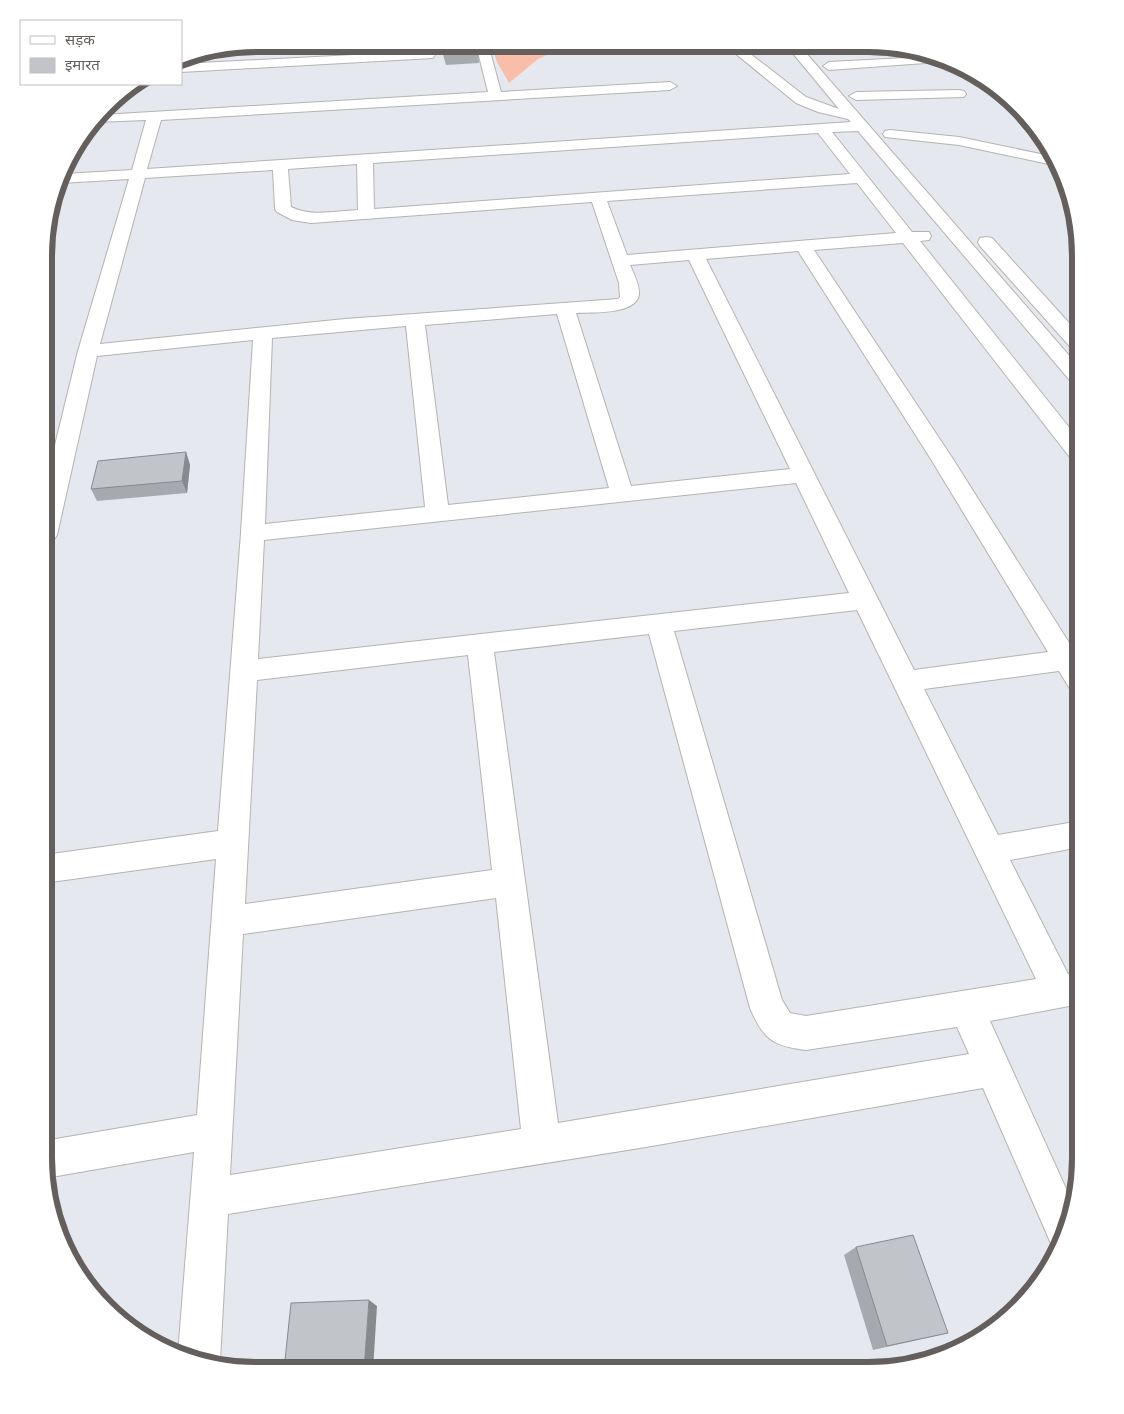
<svg xmlns="http://www.w3.org/2000/svg" width="1124" height="1414" viewBox="0 0 1124 1414" font-family="'Fira Sans','Noto Sans Devanagari',sans-serif">
<style>
.water{fill:#f8beaa}
.lines{fill:none;stroke-linecap:round;stroke-linejoin:round}
.minor-casing{stroke:#b6b3b0;stroke-width:2}
.minor{fill:#fff;fill-rule:evenodd}
.wall{fill:#a6a9ae}
.shaded-wall{fill:#878a8d}
.building{fill:#c1c5ca;stroke:#878a8d}
.rim{fill:none;stroke:#645f5d;stroke-width:6}
</style>
<rect width="100%" height="100%" fill="#e5e8ee"/>
<!-- water -->
<path class="water" d="M491,44L552,45L556,51L538,59L509,83L497,62Z"/>
<g class="lines">
<!-- minor casing -->
<g class="minor-casing">
<path id="minor" d="M476,44H488L501,92L670,82L677,86L670,90L161,120L147,169L851,122L848,119L818,112L796,103L725,45H739L806,97L839,109L786,45H799L1080,368V386L1073,384L858,131L832,132L912,232H929L931,236L929,240L920,241L1080,441V462L1072,460L903,243L814,250L951,456L1080,660V692L1070,689L1059,671L924,689L998,835L1080,821V847L1010,860L1068,974L1080,972V1004L990,1021L1073,1204L1069,1226L1058,1248L1052,1246L983,1088L646,1147L228,1214L220,1361L219,1365L188,1359L178,1354L194,1152L46,1178L44,1141L197,1115L216,859L44,883V855L218,831L241,533L253,340L97,356L57,535L53,541L45,543V486L78,351L129,179L61,183L64,174L132,170L146,120L95,122L101,115L488,92ZM818,133L850,174L374,209L373,163ZM357,164L358,210C336,211 311,217 291,207L288,169ZM273,170L275,209L277,212L292,220L311,223L592,202L619,283L620,297L618,299L345,319L100,344L145,178ZM857,183L896,233L627,255L607,201ZM798,251L929,456L1048,652L914,670L706,259ZM689,260L790,469L631,486L576,313C592,312 635,315 639,295C640,286 634,274 630,265ZM557,314L609,488L448,505L425,325ZM406,326L425,507L265,524L272,338ZM796,483L849,593L258,659L264,540ZM857,610L1036,979L806,1016L790,1013L782,1000L674,631ZM649,634L750,1008C763,1039 773,1046 806,1050L957,1027L969,1054L558,1123L494,652ZM468,655L492,870L245,904L257,680ZM496,898L521,1129L230,1175L243,934Z
M429,51L435,55L433,58L181,72V64Z
M925,57L939,62L829,70L823,66L829,62Z
M959,90L964,91L966,94L964,97L856,100L849,96L856,92Z
M890,130L959,137L1055,157L1058,166L959,145L885,137L883,134L885,131Z
M986,237L992,238L1080,335V352L1073,350L980,246L978,242L980,238Z"/>
</g>
<!-- minor -->
<use href="#minor" class="minor"/>
</g>
<!-- wall -->
<path class="wall" d="M440,44H478L479,63L446,65Z
M186,452L190,465L187,493L97,501L91,489Z
M856,1247L948,1333L931,1337L873,1350L844,1255Z"/>
<!-- shaded-wall -->
<path class="shaded-wall" d="M186,452L190,465L187,493L182,481Z
M369,1300L377,1306L373,1370H364Z"/>
<!-- building -->
<path class="building" d="M444,44H472L444,46Z
M186,452L182,481L91,489L98,461Z
M913,1235L948,1333L887,1346L856,1247Z
M369,1300L364,1370H284L291,1303Z"/>
<!-- crop -->
<path d="M0 0H1124V1414H0ZM256 52H868A204 204 0 0 1 1072 256V1158A204 204 0 0 1 868 1362H256A204 204 0 0 1 52 1158V256A204 204 0 0 1 256 52Z" fill="#fff" fill-rule="evenodd"/>
<path class="rim" d="M256 52H868A204 204 0 0 1 1072 256V1158A204 204 0 0 1 868 1362H256A204 204 0 0 1 52 1158V256A204 204 0 0 1 256 52Z"/>
<!-- legend -->
<rect x="20" y="20" width="162" height="65" fill="#ffffff" stroke="#c1bfbe"/>
<rect x="30" y="36" width="25" height="8" fill="#ffffff" stroke="#c1bfbe"/>
<text x="65" y="45" font-size="15" fill="#645f5d">सड़क</text>
<rect x="30" y="58" width="25" height="15" fill="#c1c5ca" stroke="#c1bfbe"/>
<text x="65" y="70" font-size="15" fill="#645f5d">इमारत</text>
</svg>
